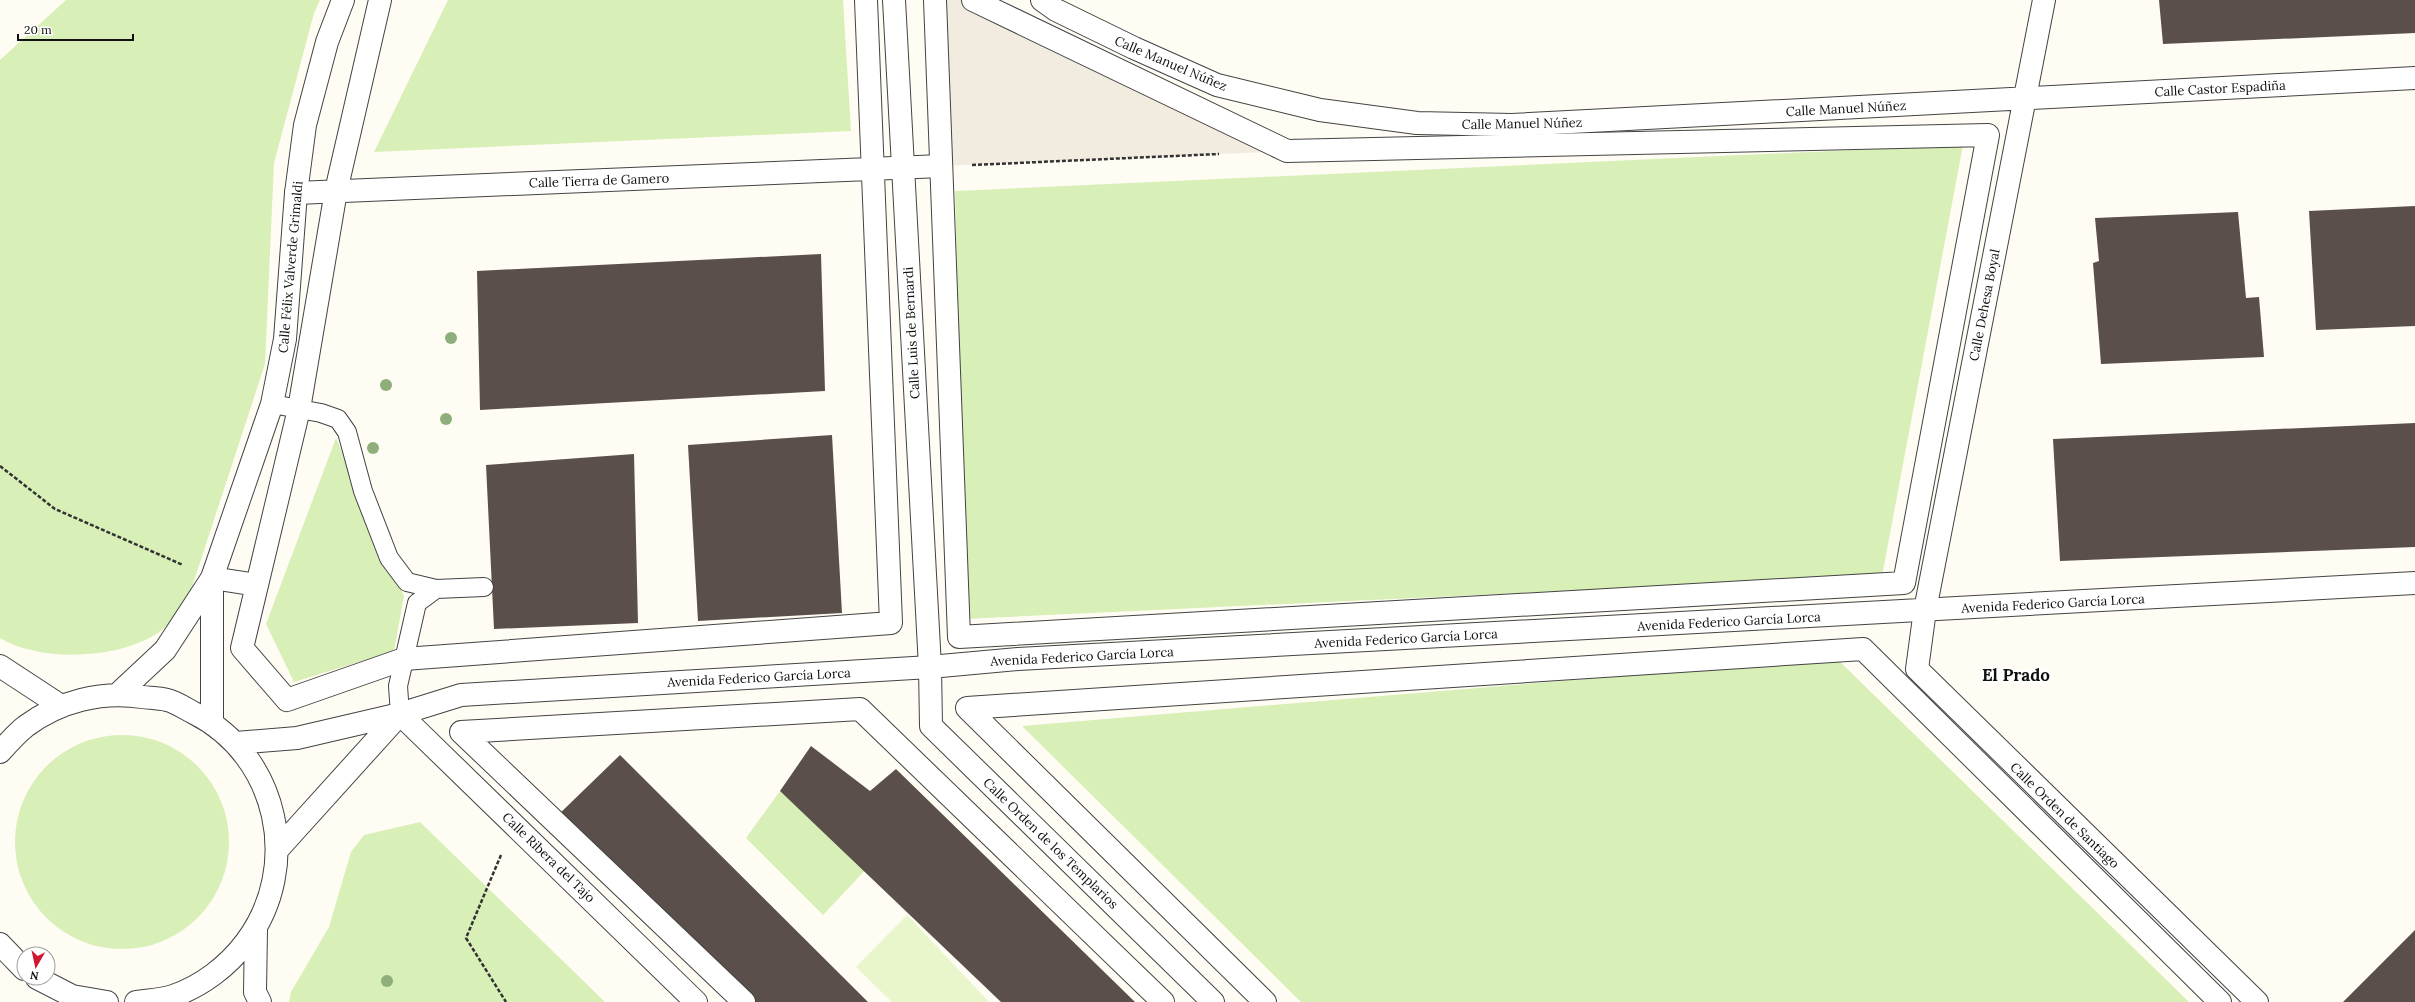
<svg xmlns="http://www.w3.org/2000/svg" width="2415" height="1002" viewBox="0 0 2415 1002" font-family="Lora,serif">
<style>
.green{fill:#d8efb7}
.pitch{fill:#e9f5ca}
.plaza{fill:#f2ebdf}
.building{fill:#5a4f4b}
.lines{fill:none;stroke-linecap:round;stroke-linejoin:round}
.service-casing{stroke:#434343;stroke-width:20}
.pedestrian-casing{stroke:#434343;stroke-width:24}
.minor-casing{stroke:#434343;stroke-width:24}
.path{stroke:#323232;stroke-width:2.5;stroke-dasharray:4 2;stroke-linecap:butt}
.service{stroke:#fff;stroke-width:18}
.pedestrian{stroke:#fff;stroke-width:22}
.minor{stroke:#fff;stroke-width:22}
.tree{fill:#8eaf7b}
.labels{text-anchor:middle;stroke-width:4;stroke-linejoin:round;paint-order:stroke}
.street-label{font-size:13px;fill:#101010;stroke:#fff}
.district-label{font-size:17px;font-weight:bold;fill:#101010;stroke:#fff}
</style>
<rect width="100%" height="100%" fill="#fffcf3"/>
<!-- green -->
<path class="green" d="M66,0H320L314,13L274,163L265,364L190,593C180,609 170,627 153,636C113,659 40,662 0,638V60Z
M448,0H843L851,131L374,152Z
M1963,145L1882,576L965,619L955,191Z
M336,438L404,596L394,651L294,682L266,624Z
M1836,658L2189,1002H1301L1022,726Z
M15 842a107 107 0 1 1 214 0a107 107 0 1 1-214 0Z
M780,791L871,864L823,915L746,838Z
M420,822L605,1002H289L291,992L329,927L351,852L364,835Z"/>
<!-- pitch -->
<path class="pitch" d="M907,915L989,1002H892L856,967Z"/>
<!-- plaza -->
<path class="plaza" d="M935,0H973L1287,151L941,166Z"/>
<!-- building -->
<path class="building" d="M2159,0H2415V33L2163,44Z
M2415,206V326L2316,330L2309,211Z
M2238,212L2246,298L2259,297L2264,357L2101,364L2093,263L2099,261L2095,218Z
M821,254L825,391L480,410L477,271Z
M2415,423V547L2060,561L2053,439Z
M832,435L842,613L698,621L688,445Z
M634,454L638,623L494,629L486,465Z
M811,746L870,791L896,769L1135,1002H1001L780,791Z
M620,755L868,1002H743L553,820Z
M2415,930V1002H2343Z"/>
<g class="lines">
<!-- service casing -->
<g class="service-casing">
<path id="service" d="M272,404L321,413L338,419L347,432L363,491L389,558L407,582L436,589
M400,714L398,686L417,603L436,589L484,587"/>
</g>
<!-- pedestrian casing -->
<g class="pedestrian-casing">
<path id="pedestrian" d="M380,0L336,191L299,409L242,648L287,700L404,659L891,623L866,0
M935,0L959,637L1904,583L1988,135L1287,151L973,0
M296,193L941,166
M212,578L257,585
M744,1002L461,732L860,709L1163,1002
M1265,1002L967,708L1863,649L2220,1002"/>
</g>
<!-- minor casing -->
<g class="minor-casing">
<path id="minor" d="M894,0L930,667L931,726L1213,1002
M1042,0L1056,10L1134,48L1217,85L1320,110L1417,123L1512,125L2415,78
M2044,0L1925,610L1917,669L2257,1002
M0,666L61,706
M119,693L165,650L212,578L272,404L285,339L296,193L305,125L327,42L343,0
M400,714L696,1002
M212,722V578
M236,743L297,738L400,714L461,695L930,667L1018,659L2415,583
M0,752C8,743 17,733 26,726C60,701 101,691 142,697C150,698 159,698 167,700C176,702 186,709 194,713C279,756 302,867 246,942C228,966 202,986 173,996C162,1000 148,1000 136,1002
M278,849L400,714
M256,929L255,992L260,1002
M0,944L24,969
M37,978L72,996L107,1002"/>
</g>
<!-- path -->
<path class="path" d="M972,165L1219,154
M0,466L55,509L183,565
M501,855L466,938L506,1002"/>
<!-- service -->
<use href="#service" class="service"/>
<!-- pedestrian -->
<use href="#pedestrian" class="pedestrian"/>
<!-- minor -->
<use href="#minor" class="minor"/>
</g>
<!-- trees -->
<g class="tree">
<circle cx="451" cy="338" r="6"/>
<circle cx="386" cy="385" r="6"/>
<circle cx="446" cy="419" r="6"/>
<circle cx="373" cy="448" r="6"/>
<circle cx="387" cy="981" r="6"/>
</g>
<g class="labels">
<!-- street labels -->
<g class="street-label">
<text transform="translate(1171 63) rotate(23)" y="5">Calle Manuel Núñez</text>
<text transform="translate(2220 88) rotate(-3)" y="5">Calle Castor Espadiña</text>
<text transform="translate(1846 108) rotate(-3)" y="5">Calle Manuel Núñez</text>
<text transform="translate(1522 123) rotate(-1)" y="5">Calle Manuel Núñez</text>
<text transform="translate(599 180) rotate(-2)" y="5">Calle Tierra de Gamero</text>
<text transform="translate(290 267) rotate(-85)" y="5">Calle Félix Valverde Grimaldi</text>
<text transform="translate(1984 305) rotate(-79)" y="5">Calle Dehesa Boyal</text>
<text transform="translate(911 333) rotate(-93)" y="5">Calle Luis de Bernardi</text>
<text transform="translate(2053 603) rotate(-3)" y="5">Avenida Federico García Lorca</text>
<text transform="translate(1729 621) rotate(-3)" y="5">Avenida Federico García Lorca</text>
<text transform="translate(1406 638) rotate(-3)" y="5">Avenida Federico García Lorca</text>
<text transform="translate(1082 656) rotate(-3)" y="5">Avenida Federico García Lorca</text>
<text transform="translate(759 677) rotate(-3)" y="5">Avenida Federico García Lorca</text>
<text transform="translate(2065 815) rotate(44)" y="5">Calle Orden de Santiago</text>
<text transform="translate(1051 843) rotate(44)" y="5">Calle Orden de los Templarios</text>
<text transform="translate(549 857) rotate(44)" y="5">Calle Ribera del Tajo</text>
</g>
<!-- district labels -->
<g class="district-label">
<text x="2016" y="681">El Prado</text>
</g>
</g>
<!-- north arrow -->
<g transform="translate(36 966) rotate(189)"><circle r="19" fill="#ffffff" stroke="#9f9f9f"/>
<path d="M0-3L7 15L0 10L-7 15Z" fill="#d01830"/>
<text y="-6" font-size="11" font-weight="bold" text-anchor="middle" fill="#101010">N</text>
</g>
<!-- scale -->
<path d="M18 34v6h115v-6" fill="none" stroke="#101010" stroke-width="2"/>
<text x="24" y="34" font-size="12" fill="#101010" stroke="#ffffff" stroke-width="3" paint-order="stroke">20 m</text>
</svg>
